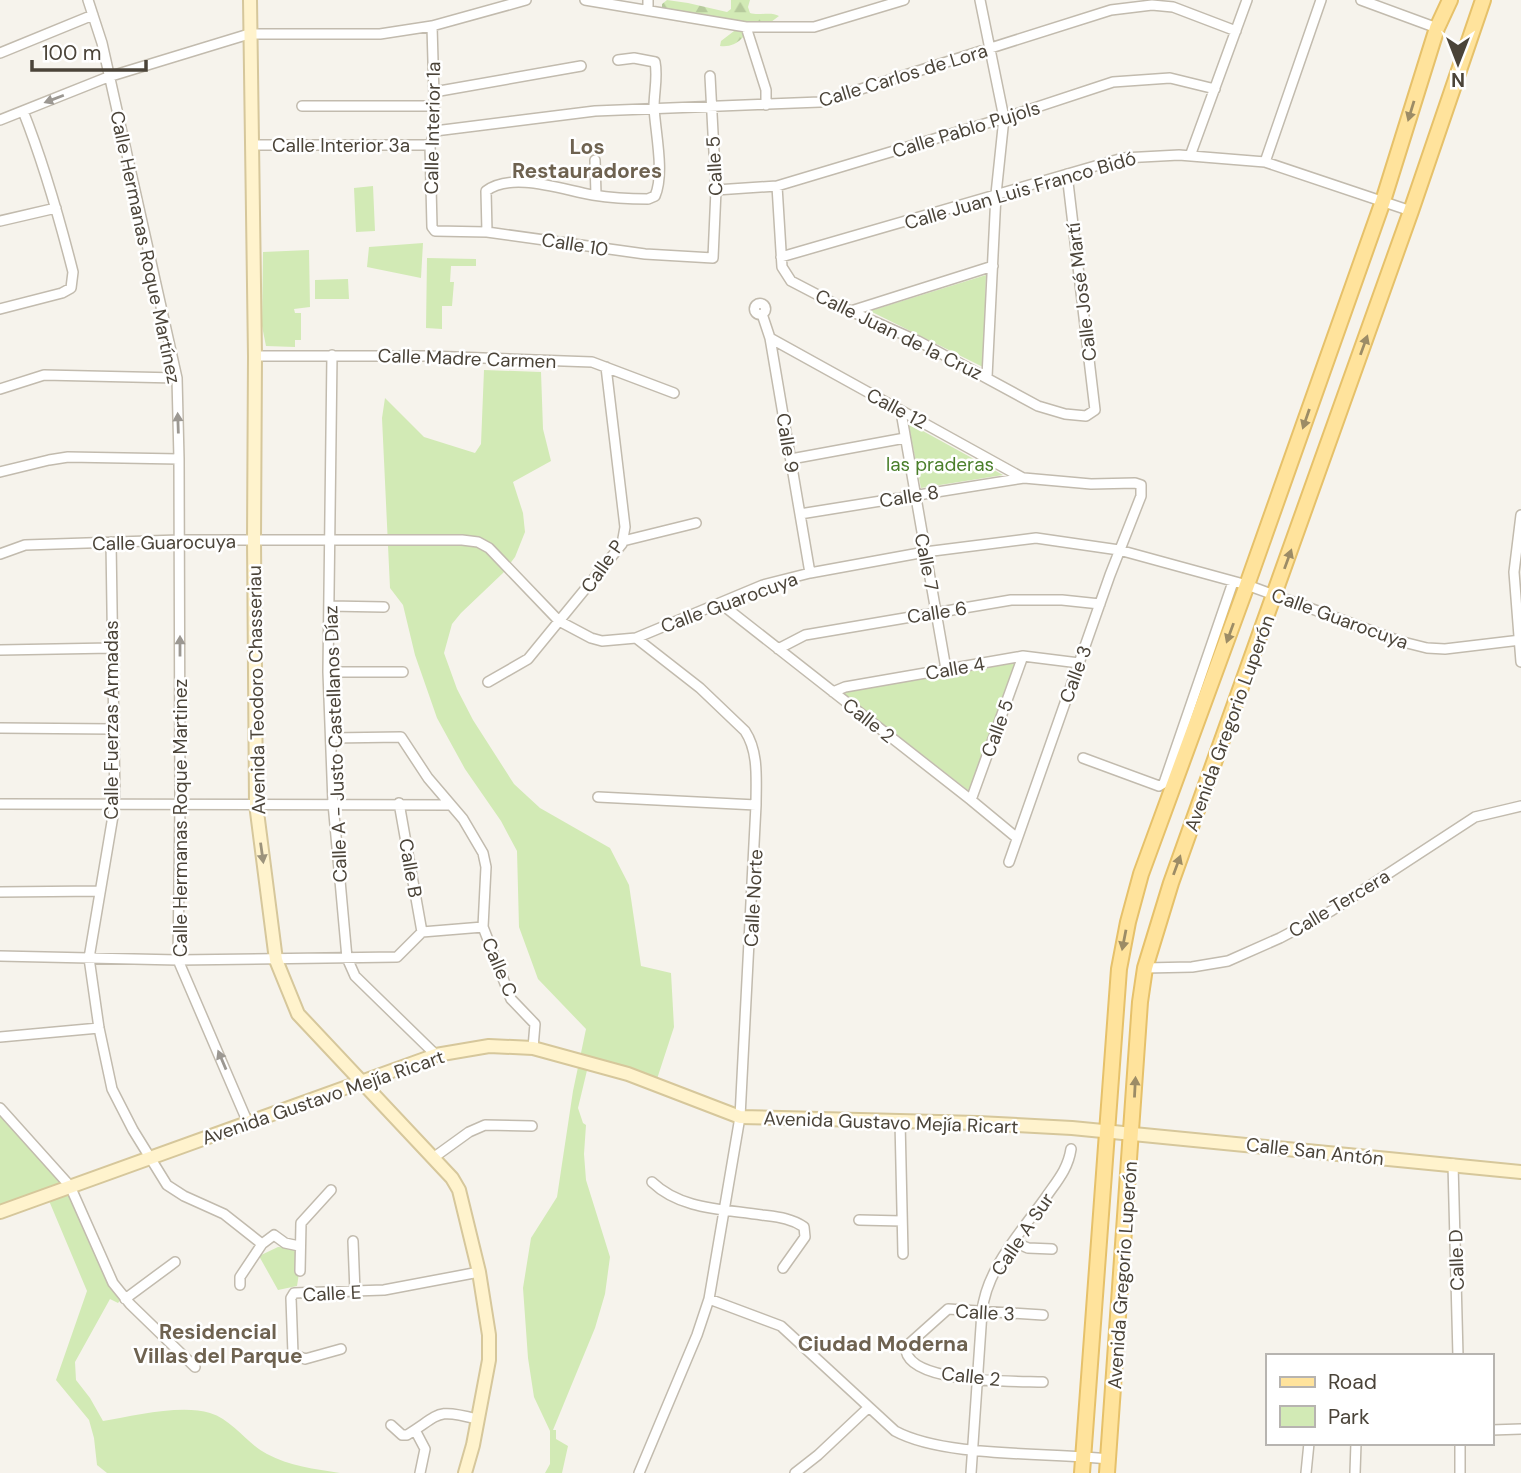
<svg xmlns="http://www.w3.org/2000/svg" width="1521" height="1473" viewBox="0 0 1521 1473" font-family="'DM Sans',sans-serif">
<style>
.green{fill:#d2eab5}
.forest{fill:url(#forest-firs)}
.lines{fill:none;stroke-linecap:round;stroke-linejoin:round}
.street-casing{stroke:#c2bbae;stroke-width:12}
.secondary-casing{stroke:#d6c79b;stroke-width:16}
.primary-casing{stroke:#e6c16a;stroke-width:18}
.street{stroke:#fff;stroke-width:9}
.secondary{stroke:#fff3cd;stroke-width:12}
.primary{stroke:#ffe39c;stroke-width:14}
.oneway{fill:#9c9892}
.oneway2{fill:#9c8c66}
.oneway3{fill:#9c937c}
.labels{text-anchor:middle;stroke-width:5;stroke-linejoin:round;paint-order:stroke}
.street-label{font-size:19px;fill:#4b4439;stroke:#fff}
.park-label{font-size:19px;fill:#4a7f2a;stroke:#fff}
.neighbourhood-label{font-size:21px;font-weight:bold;fill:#6e6250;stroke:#fff}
</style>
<defs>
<pattern id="forest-firs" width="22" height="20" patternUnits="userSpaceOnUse" patternTransform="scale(1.75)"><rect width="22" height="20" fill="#d2eab5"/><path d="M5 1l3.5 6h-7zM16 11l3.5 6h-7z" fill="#b6ca9c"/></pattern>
</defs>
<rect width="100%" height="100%" fill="#f6f3ec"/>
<!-- green -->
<path class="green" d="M373,186L375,231L356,232L354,188Z
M423,243L421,278L367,267L369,247Z
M309,250L310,307L294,309L295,313H301V340H295V347L266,346L262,326L263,252Z
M427,258L476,259V266H451L450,282H454L452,306H442V329L426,328Z
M986,275L983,367L870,311Z
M348,279L349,299H315V280Z
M484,370L541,372L543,429L551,461L513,482L523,513L525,532L515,557L503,573L461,613L452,624L444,653L457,689L473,720L514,784L540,808L610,848L629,885L641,966L671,973L674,1027L656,1082L589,1062L578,1108L583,1123L586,1125L584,1154L586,1180L610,1257L605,1294L595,1328L553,1430H556V1439L568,1446L562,1473H545L550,1464V1431L534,1397L528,1358L523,1288L531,1238L557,1197L573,1091L586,1029L538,979L519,927L517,851L501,821L465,769L437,718L415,655L403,605L390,588L382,418L385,398L424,437L475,453L481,444Z
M908,422L912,425L1003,475L921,488Z
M1017,660L969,791L842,692Z
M0,1109L68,1187L123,1297L118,1303L110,1299L75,1362L76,1380L90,1398L103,1421C133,1416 181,1404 210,1413C233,1420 247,1444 267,1454C289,1466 315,1469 340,1473H107L97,1465L94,1438L89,1420L56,1380L87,1291L47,1196L0,1213Z
M278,1247L295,1248L299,1273L297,1286L278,1290L259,1256Z"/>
<!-- forest -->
<path class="forest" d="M667,0L688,3L727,12L731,9V0H750L748,7L750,13C759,16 771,11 779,16L771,22L754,23C744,36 738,48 720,46L721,41L738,28L662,10V4Z"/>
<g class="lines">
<!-- street casing -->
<g class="street-casing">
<path id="street" d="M88,0L102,43L177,378L179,459L180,804L178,960L248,1123
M585,0L746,27H814L904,0
M980,0L1004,118L996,194L987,377
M1361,0L1437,28
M648,10V0
M432,26L435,131L430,145L432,227L435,231L487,232L645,254L713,258L716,190L710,76
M746,27L766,90V105
M0,53L93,15
M434,92L581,66
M302,106H434
M0,120L108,77L249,34H380L432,26L526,0
M435,131L595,111L820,102L1111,10L1152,5L1173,7L1236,31
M252,145H430
M1190,156L1247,0
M595,160L596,195
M1265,162L1321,0
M777,186L782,267L791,281L839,306L918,341L1038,406L1065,414L1086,416L1095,410L1067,174
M716,190L777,186L1004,118L1113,82L1170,78L1215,89
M0,221L56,208
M487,232L486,191C512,171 563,190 593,195C611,198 630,199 648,199L655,196C665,173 655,131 654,107C654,92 658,77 655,62L634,58L618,60
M781,257L1123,158L1179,155L1265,162L1411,211
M754.5 309a5.5 5.5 0 1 1 11 0a5.5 5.5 0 1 1-11 0Z
M0,309L62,293L71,288L73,272C59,217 44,164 23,111
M851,311L993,266
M762,314L770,338L810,573
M770,338L1023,478
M332,355L328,672L333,803L347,958L355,976L436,1055
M255,356H428L592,362L674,393
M0,389L44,375L177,378
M901,412L946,669
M791,459L905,438
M0,472L49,460L68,457L179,459
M800,514L1024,478L1091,484L1135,483L1141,485V496L1110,575L1009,862
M1521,515L1514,572L1521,662
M623,541L696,523
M111,542L115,804L89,958L99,1028L112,1089L133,1130L167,1185L184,1196L224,1214L262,1244L274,1235L285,1243L299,1246
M0,554L25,545L179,540H462L478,542L489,548L559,621L591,638L602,641L636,638L763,585L810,573L925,552L1036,538L1119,550L1247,585L1399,641L1427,648L1445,649L1521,640
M720,603L971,800L1017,838
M329,606L384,607
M636,638L700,688L745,731C759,752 756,780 756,805L740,1117L709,1299L697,1335L639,1473
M778,649L805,635L1011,600H1062L1100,604
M0,650L112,648
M328,672H403
M488,682L528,659L622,544L625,527L606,367
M833,692L845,687L1023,656L1079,663
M0,728L112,729
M331,738L401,737L428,778L463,819L483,853L486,867L483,927L511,999L535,1024L533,1048
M1083,758L1159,786L1164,783L1233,582
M598,797L756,805
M971,800L1023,656
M399,803L422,932
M0,804L450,805
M0,892L100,891
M0,956L178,960L397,957L422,932L483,927
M1145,968L1192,967L1228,961L1280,938L1331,911L1475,817L1521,806
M0,1037L99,1028
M0,1108L70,1186L113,1283L130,1304L195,1367
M900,1121L903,1254
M433,1158L469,1132L485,1125L532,1126
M1453,1164L1458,1356
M652,1182C681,1210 724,1209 762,1215C777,1217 791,1218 804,1227L805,1237L783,1268
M859,1220L902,1221
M353,1241L355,1292
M1014,1242L1028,1248L1052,1249
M300,1271L301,1223L331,1190
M240,1285V1277L262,1244
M125,1299L175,1262
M709,1299L781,1326L895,1431C945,1458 1049,1452 1108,1459
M341,1349L305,1359L293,1354L291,1298L294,1293L384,1290L479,1272
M1043,1382C1016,1381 913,1384 906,1351L910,1343L948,1309L1043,1315
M391,1425L402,1435H407C441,1414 435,1408 477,1419
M415,1430L425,1449L420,1473
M1491,1430L1521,1429
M1460,1443V1473
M795,1473L818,1455L869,1407
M971,1473L982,1312C986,1269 1022,1231 1046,1197C1057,1181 1068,1169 1071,1149
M1306,1473L1309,1443
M1355,1473L1356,1443"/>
</g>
<!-- secondary casing -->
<g class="secondary-casing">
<path id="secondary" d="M250,0L255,356L254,540L256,804L276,960L298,1014L452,1178L459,1190L479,1272L489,1335V1360L473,1445L465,1473
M0,1212L436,1055L489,1046L533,1048L628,1074L740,1117L978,1123L1072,1128L1521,1172"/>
</g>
<!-- primary casing -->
<g class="primary-casing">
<path id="primary" d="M1082,1473L1119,969L1128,922L1141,874L1247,585L1383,201L1437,28L1450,0
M1107,1473L1140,1002L1145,968L1171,883L1411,211L1483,0"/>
</g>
<!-- street -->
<use href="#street" class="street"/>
<!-- secondary -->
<use href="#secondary" class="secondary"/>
<!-- primary -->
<use href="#primary" class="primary"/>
</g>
<!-- one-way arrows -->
<defs><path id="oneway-solid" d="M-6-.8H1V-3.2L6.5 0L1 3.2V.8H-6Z" transform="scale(1.75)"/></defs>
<g class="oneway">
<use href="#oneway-solid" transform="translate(54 99) rotate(159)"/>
<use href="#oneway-solid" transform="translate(178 423) rotate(-92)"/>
<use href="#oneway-solid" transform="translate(180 646) rotate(-90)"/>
<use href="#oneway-solid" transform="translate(222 1060) rotate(-113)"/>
</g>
<g class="oneway2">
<use href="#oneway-solid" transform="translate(1411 111) rotate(107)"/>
<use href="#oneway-solid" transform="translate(1364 345) rotate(-70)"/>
<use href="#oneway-solid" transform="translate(1306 419) rotate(109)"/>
<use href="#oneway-solid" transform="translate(1288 559) rotate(-70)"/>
<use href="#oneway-solid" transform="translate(1230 633) rotate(110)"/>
<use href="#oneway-solid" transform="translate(1177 865) rotate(-70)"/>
<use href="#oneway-solid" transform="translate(1124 940) rotate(101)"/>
<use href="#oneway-solid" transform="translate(1135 1087) rotate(-87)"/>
</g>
<use class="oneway3" href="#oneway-solid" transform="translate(262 853) rotate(82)"/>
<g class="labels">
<!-- street labels -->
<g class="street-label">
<text transform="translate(903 75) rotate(-17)" y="7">Calle Carlos de Lora</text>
<text transform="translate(432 128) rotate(-89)" y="7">Calle Interior 1a</text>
<text transform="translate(966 129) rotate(-17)" y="7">Calle Pablo Pujols</text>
<text x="341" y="152">Calle Interior 3a</text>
<text transform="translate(714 166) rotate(-93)" y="7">Calle 5</text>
<text transform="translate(1020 190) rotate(-16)" y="7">Calle Juan Luis Franco Bidó</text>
<text transform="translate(575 244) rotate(9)" y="7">Calle 10</text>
<text transform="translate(146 247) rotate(78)" y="7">Calle Hermanas Roque Martínez</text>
<text transform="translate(1081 292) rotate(-97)" y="7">Calle José Martí</text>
<text transform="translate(899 334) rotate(26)" y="7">Calle Juan de la Cruz</text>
<text transform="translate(467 358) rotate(2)" y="7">Calle Madre Carmen</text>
<text transform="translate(897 408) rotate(28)" y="7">Calle 12</text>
<text transform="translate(788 443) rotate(81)" y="7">Calle 9</text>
<text transform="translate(909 496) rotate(-9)" y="7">Calle 8</text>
<text transform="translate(164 542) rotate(-1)" y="7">Calle Guarocuya</text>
<text transform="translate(927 562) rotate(79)" y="7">Calle 7</text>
<text transform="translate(602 566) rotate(-55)" y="7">Calle P</text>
<text transform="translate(729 602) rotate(-20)" y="7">Calle Guarocuya</text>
<text transform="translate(937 612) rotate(-9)" y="7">Calle 6</text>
<text transform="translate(1340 618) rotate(20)" y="7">Calle Guarocuya</text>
<text transform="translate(955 668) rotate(-10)" y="7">Calle 4</text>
<text transform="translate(1075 674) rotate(-70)" y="7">Calle 3</text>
<text transform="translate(256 690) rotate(-91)" y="7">Avenida Teodoro Chasseriau</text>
<text transform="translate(111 720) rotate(-90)" y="7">Calle Fuerzas Armadas</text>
<text transform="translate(869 720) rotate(38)" y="7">Calle 2</text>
<text transform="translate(1229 723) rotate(-70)" y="7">Avenida Gregorio Luperón</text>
<text transform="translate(997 728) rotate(-70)" y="7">Calle 5</text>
<text transform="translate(335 744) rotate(-92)" y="7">Calle A - Justo Castellanos Díaz</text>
<text transform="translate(180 818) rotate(-90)" y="7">Calle Hermanas Roque Martinez</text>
<text transform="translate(411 868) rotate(80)" y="7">Calle B</text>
<text transform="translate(753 898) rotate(-87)" y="7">Calle Norte</text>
<text transform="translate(1339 903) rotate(-31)" y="7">Calle Tercera</text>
<text transform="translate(500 967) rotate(67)" y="7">Calle C</text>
<text transform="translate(323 1097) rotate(-19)" y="7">Avenida Gustavo Mejía Ricart</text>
<text transform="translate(891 1122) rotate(2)" y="7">Avenida Gustavo Mejía Ricart</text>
<text transform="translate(1315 1151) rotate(6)" y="7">Calle San Antón</text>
<text transform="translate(1022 1234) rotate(-56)" y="7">Calle A Sur</text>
<text transform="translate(1456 1260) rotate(-92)" y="7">Calle D</text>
<text transform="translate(1122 1275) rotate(-86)" y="7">Avenida Gregorio Luperón</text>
<text transform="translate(332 1293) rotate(-3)" y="7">Calle E</text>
<text transform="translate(985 1312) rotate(3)" y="7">Calle 3</text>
<text transform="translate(971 1376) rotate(6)" y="7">Calle 2</text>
</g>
<!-- park labels -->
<g class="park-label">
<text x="940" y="471">las praderas</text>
</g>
<!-- neighbourhood labels -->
<g class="neighbourhood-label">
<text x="587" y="154">Los<tspan x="587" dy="24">Restauradores</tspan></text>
<text x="218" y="1339">Residencial<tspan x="218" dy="24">Villas del Parque</tspan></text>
<text x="883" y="1351">Ciudad Moderna</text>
</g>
</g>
<!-- legend -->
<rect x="1266" y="1354" width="228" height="91" fill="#ffffff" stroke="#b7b4b0" stroke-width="2"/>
<rect x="1280" y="1377" width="35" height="10" fill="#ffe39c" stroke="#b7b4b0" stroke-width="2"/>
<text x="1328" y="1389" font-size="21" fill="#4b4439">Road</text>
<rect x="1280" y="1406" width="35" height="21" fill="#d2eab5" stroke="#b7b4b0" stroke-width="2"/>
<text x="1328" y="1424" font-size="21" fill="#4b4439">Park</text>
<!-- north arrow -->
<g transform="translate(1458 63) rotate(180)" stroke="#ffffff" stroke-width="5" paint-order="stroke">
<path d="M0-5L12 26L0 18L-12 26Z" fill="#4b4439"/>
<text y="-10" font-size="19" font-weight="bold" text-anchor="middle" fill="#4b4439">N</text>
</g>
<!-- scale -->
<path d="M32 60v10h114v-10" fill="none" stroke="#4b4439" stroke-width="3.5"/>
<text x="42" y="60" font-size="21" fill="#4b4439" stroke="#ffffff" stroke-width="5" paint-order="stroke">100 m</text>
</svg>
